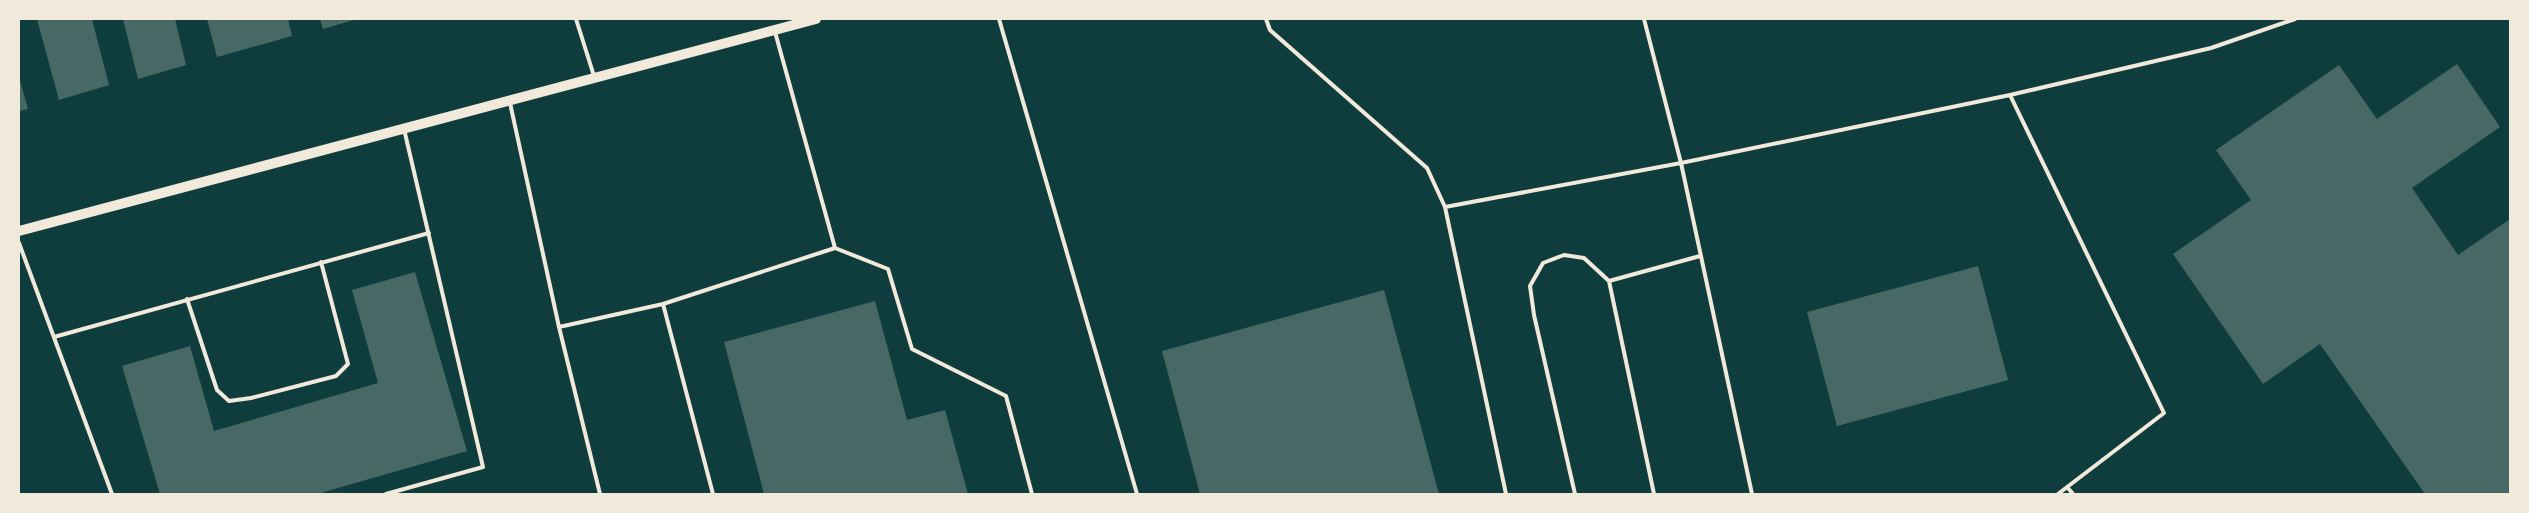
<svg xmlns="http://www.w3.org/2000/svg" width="2529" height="513" viewBox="0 0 2529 513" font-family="'Nunito Sans',sans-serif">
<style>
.building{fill:#486865}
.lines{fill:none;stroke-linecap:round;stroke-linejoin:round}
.service{stroke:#f1e9da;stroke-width:4}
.secondary{stroke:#f1e9da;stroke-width:10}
</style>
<rect width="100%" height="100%" fill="#0f3d3e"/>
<!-- building -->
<path class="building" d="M37,19H92L109,85L59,100Z
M123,19H175L186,65L138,79Z
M207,19H288L292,36L217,57Z
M320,19H357L323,29Z
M2457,64L2500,127L2412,188L2458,255L2510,219V494H2425L2320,344L2263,384L2173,254L2251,200L2216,150L2339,65L2377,119Z
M19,77L28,109L19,111Z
M1978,266L2008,380L1837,426L1807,312Z
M415,272L467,451L317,494H160L122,366L190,346L214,431L378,383L352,290Z
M1384,290L1439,494H1200L1162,351Z
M875,301L907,420L945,410L968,494H764L724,342Z"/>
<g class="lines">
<!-- service -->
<path class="service" d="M576,19L594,76
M999,19L1137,494
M1266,19L1270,30L1427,168L1445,207L1506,494
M1644,19L1681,163L1752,494
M2010,95L2211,48L2295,19
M510,103L559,327L600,494
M1445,207L1681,163L2010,95L2164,413L2058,494
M19,243L112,494
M835,248L888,269L912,349L1006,396L1032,494
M1609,281L1700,256
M187,299L217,390L229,401L251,398L336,376L348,364L321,262
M663,304L835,248L775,32
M559,327L663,304L713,494
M54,337L429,233
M2067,487L2073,494
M386,494L483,467L404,129
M1575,494L1534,315L1530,286L1543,263L1564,255L1584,258L1609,281L1654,494"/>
<!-- secondary -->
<path class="secondary" d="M19,231L816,19"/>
</g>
<!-- border -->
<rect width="2529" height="513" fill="none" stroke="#f1e9da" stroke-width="40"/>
</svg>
